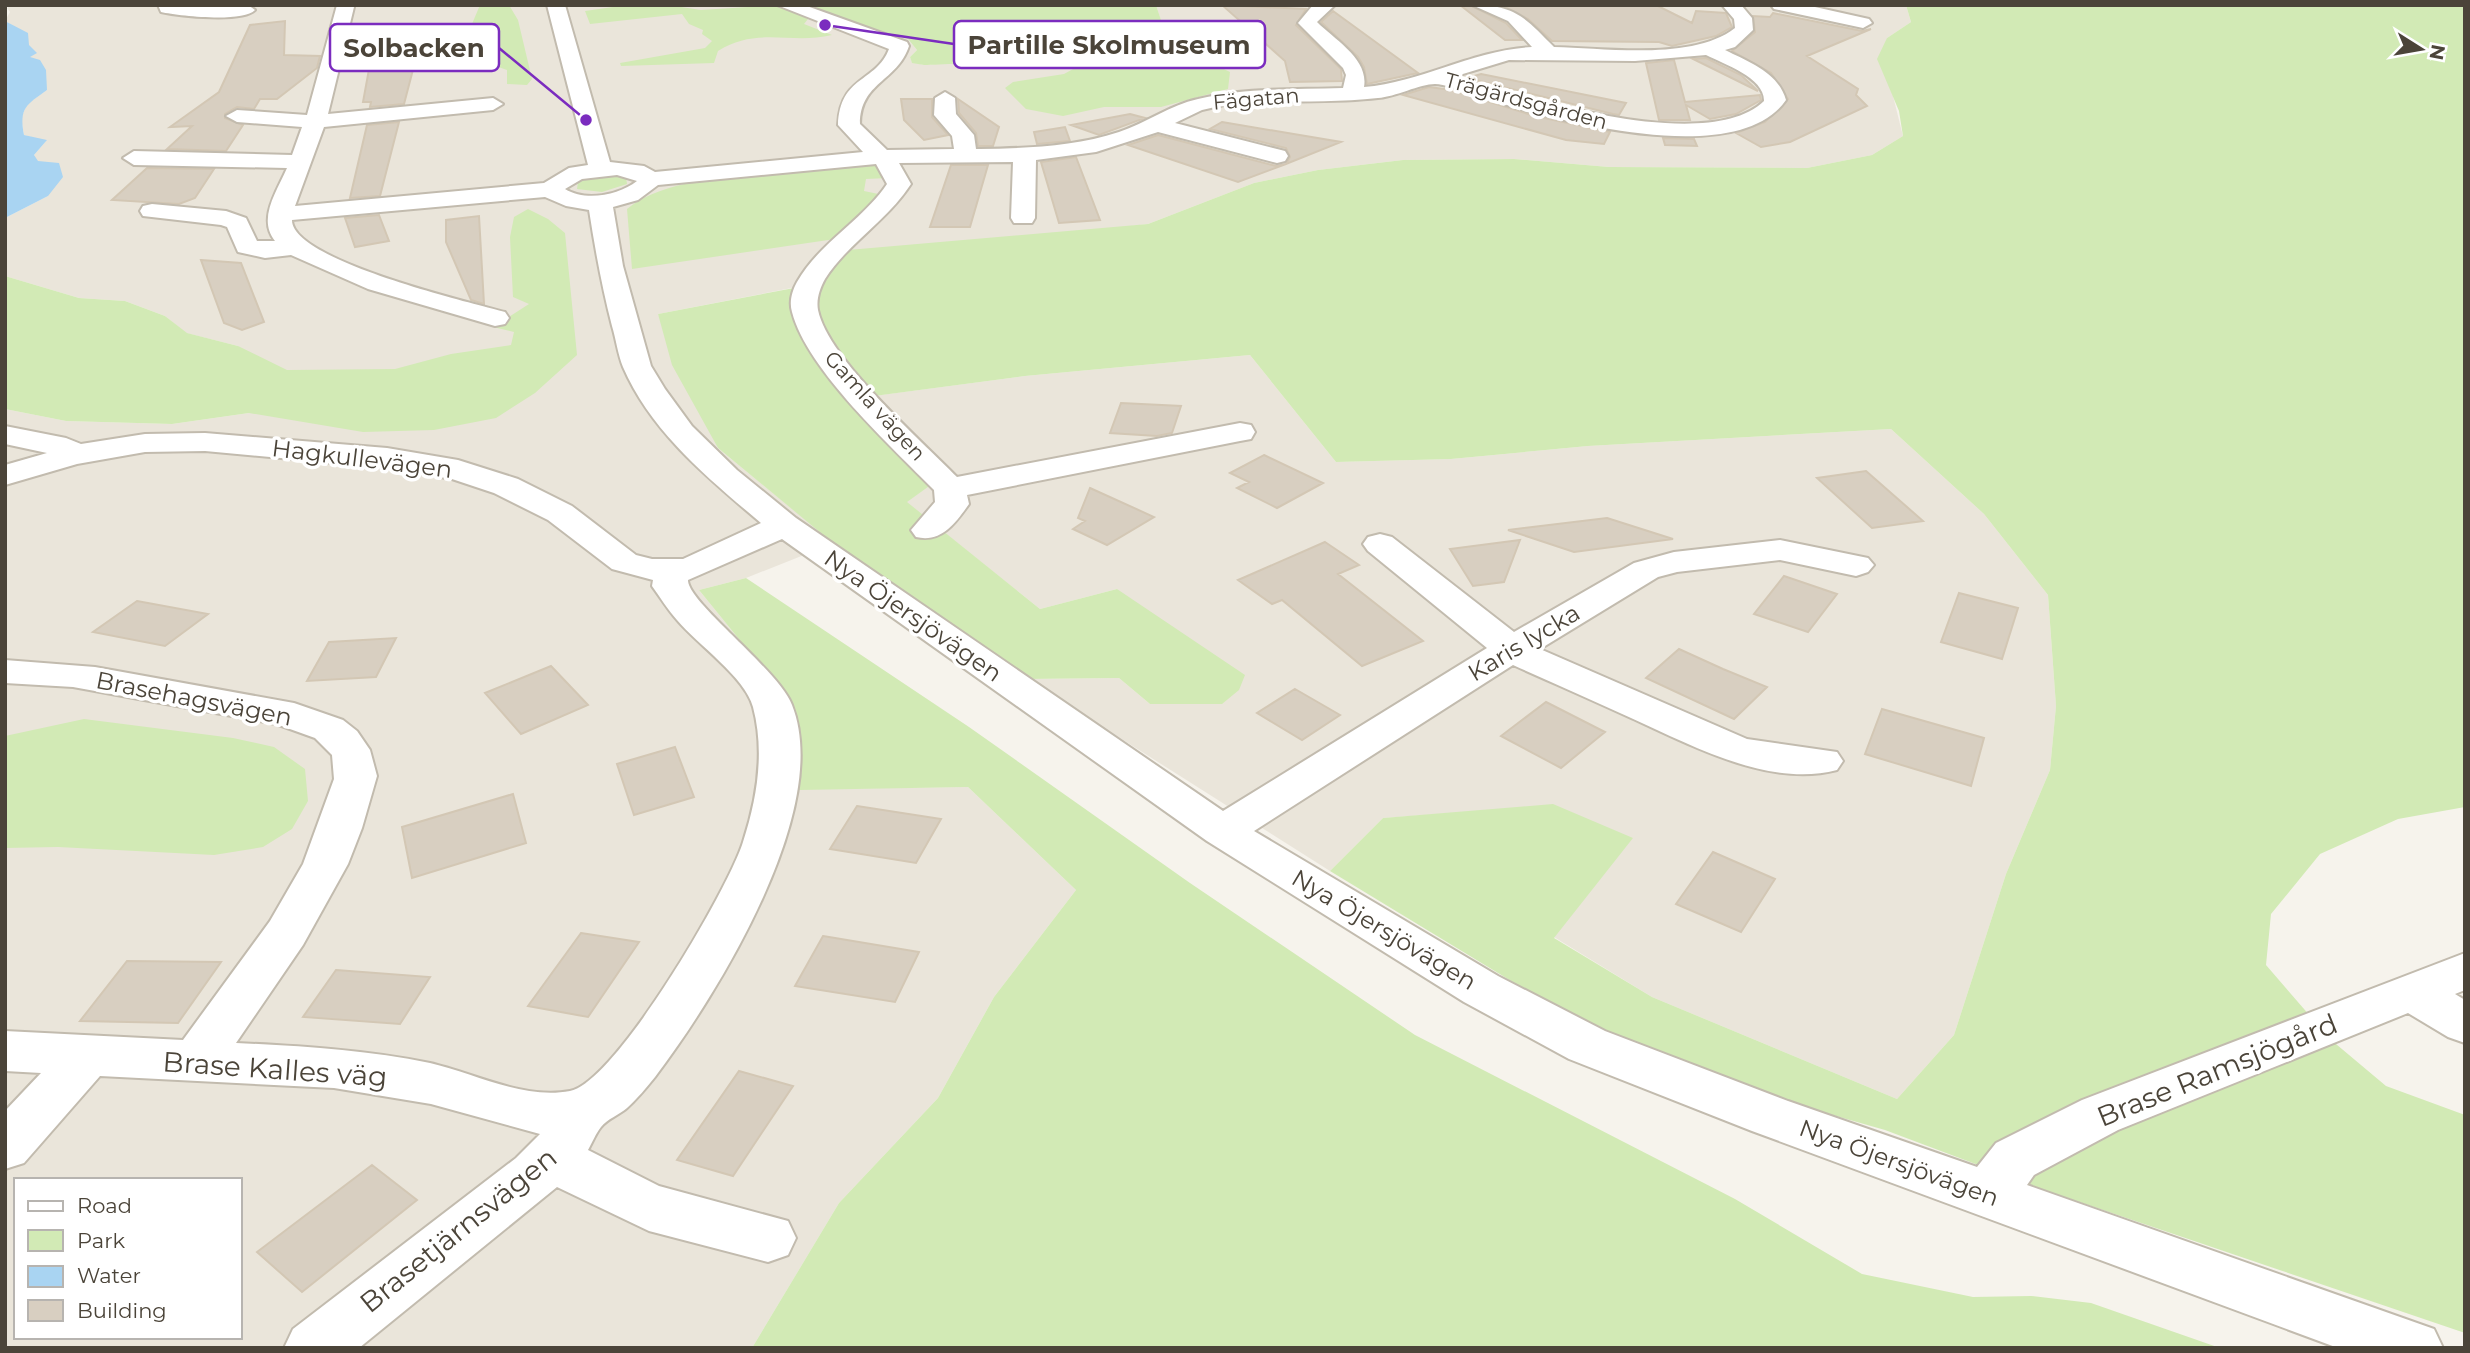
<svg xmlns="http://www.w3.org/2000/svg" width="2470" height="1353" viewBox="0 0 2470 1353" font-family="Montserrat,sans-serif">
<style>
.residential{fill:#eae5da;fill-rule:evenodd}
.green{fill:#d2eab5}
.water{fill:#a9d4f2}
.building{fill:#d8cfc1;stroke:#d3c7b4;stroke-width:2}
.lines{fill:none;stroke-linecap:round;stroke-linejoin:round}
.minor-casing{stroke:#c2bbae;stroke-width:4}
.minor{fill:#fff;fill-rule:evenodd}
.labels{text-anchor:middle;stroke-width:7;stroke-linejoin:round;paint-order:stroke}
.far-street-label{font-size:21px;fill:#4b4439;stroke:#fff}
.street-label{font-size:24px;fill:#4b4439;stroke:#fff}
.near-street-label{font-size:28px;fill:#4b4439;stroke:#fff}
.leader{fill:none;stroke:#7b2cbf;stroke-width:2.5}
.callout-dot{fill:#7b2cbf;stroke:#fff;stroke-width:2.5}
.callout{fill:#fff;stroke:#7b2cbf;stroke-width:2.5}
.callout-label{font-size:26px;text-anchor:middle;font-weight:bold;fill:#4b4439}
</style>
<rect width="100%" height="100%" fill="#f6f3ec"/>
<!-- residential -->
<path class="residential" d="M11,5H808L851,23L908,39L917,50L910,57L912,62L924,65L1053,55L1162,24L1156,5H1906L1911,22L1887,38L1892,92L1903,136L1872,155L1807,168L1609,167L1514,159L1403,160L1318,170L1254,183L1148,224L1080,232L658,314L718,448L834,543L746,578L699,590L790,702L799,789L968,787L1076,890L994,997L938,1098L839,1203L752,1348H5V409L66,421L172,424L249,413L238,346L186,333L165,316L125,301L79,298L5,276V218L48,196L34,155L46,141L24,135L21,118L27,104L47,90L12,25L5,21L10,12L7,8ZM16,1180H240V1337H16Z
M1250,355L1336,462L1451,459L1588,446L1891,429L1984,514L2048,595L2056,706L2050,770L2006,874L1954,1035L1897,1099L1652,997L1554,937L1632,838L1454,813L1383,818L1330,871L1027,679L1119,678L1150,704L1117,589L1040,609L906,502L935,482L858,398L1025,376Z"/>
<!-- green -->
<path class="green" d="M480,5H509L518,20L532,79L527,85L507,84V70C488,64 473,51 469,31Z
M627,5H668L701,10L779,5L808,19L804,24L832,35C791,45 757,26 718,51L714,63L621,66L620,63L705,48L712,41L702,34L703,30L689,24L682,14L590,24L585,11Z
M808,5H1156L1162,23C1160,27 1156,33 1153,36C1131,53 959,65 924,65L912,63L910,57L917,50L908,39L851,23Z
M1906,5H2465V807L2398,819L2320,854L2271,914L2266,965L2330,1039L2386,1086L2465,1115V1333L2047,1191L1885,1130L1724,1084L1574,1019L1330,871L1383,818L1553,804L1633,838L1554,938L1652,997L1897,1099L1954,1035L2006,874L2050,770L2056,706L2048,595L1984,514L1891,429L1588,446L1451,459L1336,462L1250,355L1025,376L859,398L935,482L907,502L1040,609L1117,589L1245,675L1239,690L1222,704H1150L1119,678L1027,679L833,543L718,448L672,365L658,314L794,288L848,250L1148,224L1254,183L1318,170L1403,160L1514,159L1609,167L1807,168L1872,155L1903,136L1899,111L1877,59L1887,38L1911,22Z
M1115,58H1201L1230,72L1228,89L1161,107H1104L1063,116L1026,109L1005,88L1013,82L1064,74L1084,63Z
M874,164L881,166L888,178L866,179L864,191L888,196L835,239L632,269L627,209C674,169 811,170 874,164Z
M612,174L626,177L627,184L602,192L577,189L578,182L592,176Z
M528,209L548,219L565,233L577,355L535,393L496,418L434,430L363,432L249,413L172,424L66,421L5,409V276L79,298L125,301L165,316L187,333L238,346L287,370L395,369L451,354L511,345L514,332L493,327L529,304L513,297L510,237L514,217Z
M746,578L969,727L1190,883L1415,1035L1735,1199L1862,1274L1973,1297L2031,1296L2091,1303L2220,1348H752L839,1203L938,1098L994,997L1076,890L968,787L799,790L790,702L699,590Z
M84,719L233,738L274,747L305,769L308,801L292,829L263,847L214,855L58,847L5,848V736Z"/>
<!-- water -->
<path class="water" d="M5,21L28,33L29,45L37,53L30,57L40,60L46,70L47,90C26,105 19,108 24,135L47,140L34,155L38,161L59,163L63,177L48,196L5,218Z"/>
<!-- building -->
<path class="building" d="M1222,5L1306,9L1296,25L1341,69L1342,81L1290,82L1285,61Z
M1460,5H1470L1506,23L1522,40H1505Z
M1501,5H1656L1692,23L1696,11L1726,13L1732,27L1716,36L1672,46L1659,42L1552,41L1528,19Z
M1333,11L1403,62L1418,73L1367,84L1364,67L1358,57L1321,22Z
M1773,13L1862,31L1871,29L1807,56L1858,89L1856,95L1867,106L1790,142L1761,147L1736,133L1765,122L1788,99L1771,73L1732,51L1755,32L1753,16L1770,17Z
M285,21L284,55L320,56L317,68L277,99H260L254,109L237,107L225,114V118L243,125L226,151L167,149L192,126L170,127L219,92L250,25Z
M421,39L404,104L370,107L371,102H363L374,42Z
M1706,58L1741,75L1758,91L1693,59Z
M1674,60L1685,102L1760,95L1761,100L1736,114L1710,119L1686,105L1690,120H1659L1646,63Z
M1481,74L1626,103L1619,115L1613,114L1467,78Z
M1429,87L1451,90L1535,116L1610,132L1604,144L1566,140L1403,95Z
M901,99H932V117L948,135L924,140L904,120Z
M958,99L999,127L993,146H978L976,133L959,113Z
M1130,114L1145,118L1099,135L1071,125Z
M399,122L380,196L350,198L367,125Z
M1222,122L1341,142L1286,164L1290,157L1286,148L1210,129Z
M1065,127L1070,141L1037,144L1034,132Z
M1158,135L1276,166L1286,164L1238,182L1128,145Z
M1663,138L1694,139L1697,146L1665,145Z
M1076,157L1100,220L1059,223L1041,162Z
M951,165H988L970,227H930Z
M147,168L214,169L195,198L179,204L112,200Z
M379,215L389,241L355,247L345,218Z
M479,216L484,304L471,300L446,242V220Z
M201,260L241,263L264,322L242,330L224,323Z
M1121,403L1181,406L1172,433L1157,436L1110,433Z
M1264,455L1323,483L1277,508L1237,488L1249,482L1230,473Z
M1866,471L1923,521L1872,528L1817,478Z
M1090,488L1154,517L1107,545L1073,529L1085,521L1078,518Z
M1607,518L1673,539L1574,552L1508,530Z
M1520,540L1504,582L1473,586L1450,549Z
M1325,542L1359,565L1338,574L1423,641L1362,666L1282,600L1272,604L1238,580Z
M1784,576L1837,594L1808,632L1754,614Z
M1959,593L2018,608L2002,659L1941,642Z
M137,601L208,614L165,646L93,632Z
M396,638L376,677L307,681L329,642Z
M1679,649L1723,669L1767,687L1734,719L1646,678Z
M551,666L588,705L521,734L485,693Z
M1295,689L1340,715L1302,740L1257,713Z
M1546,702L1605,732L1561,768L1501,736Z
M1882,709L1984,738L1971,786L1865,754Z
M675,747L694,797L634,815L617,764Z
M513,794L526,843L412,878L402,827Z
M857,806L941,819L916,863L830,849Z
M1713,852L1775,879L1741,932L1676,904Z
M581,933L639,942L588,1017L528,1006Z
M823,936L919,952L895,1002L795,986Z
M127,961L221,962L178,1023L80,1021Z
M336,970L430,977L400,1024L303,1017Z
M739,1071L793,1086L733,1176L677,1160Z
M372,1165L417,1200L302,1292L257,1252Z"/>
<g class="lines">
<!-- minor casing -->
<g class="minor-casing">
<path id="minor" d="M158,5H248L255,10C243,23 179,16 161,12Z
M337,5L354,7L328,114L493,98L503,104L493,110L324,127L295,206L544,183L569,168L588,165L547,5H565L610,162L644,166L655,172L863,152L838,125C840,75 876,83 889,49L777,5H804L907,42L909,46C897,82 860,82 860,124L887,150L954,149L952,136L934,115L935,98L945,92L955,98L956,114L974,135L976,149H980C1026,148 1074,147 1119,132C1146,123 1170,105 1198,99C1246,87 1294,90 1343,88L1346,75L1343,68L1298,23L1313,5H1335L1317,22C1335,40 1369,59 1364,87C1422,82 1473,50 1532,47L1508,21L1472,5C1516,5 1525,18 1554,47C1605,48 1693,61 1735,28L1734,19L1722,5H1741L1752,18L1753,30L1735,47L1725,50C1749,62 1778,72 1786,100C1740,167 1572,124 1507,105C1487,100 1454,85 1435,84C1420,84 1395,97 1378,98C1327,104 1275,99 1224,105L1202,110L1175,123L1285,151L1288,156L1285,161L1277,163L1158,132L1096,152L1036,160L1035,218L1032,223H1014L1011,218L1013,162L899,163L911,184C887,221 848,243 825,279C820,288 816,299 818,310C828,359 921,440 957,477L1240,423L1251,425L1255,432L1251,439L1240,441L967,495L969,504C955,524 941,543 916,537L911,530L935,502L934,490C892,447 807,370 792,312C789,302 792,291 797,282C820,242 862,221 887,184L876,164L658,185L638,200L613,207L623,266L651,366L665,389L692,426L737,470L796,518L1223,811L1487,648L1368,551L1363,544L1368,537L1380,534L1392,537L1514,632L1634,563L1674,552L1780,540L1868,558L1874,565L1868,572L1856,576L1780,560L1677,572L1658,577L1540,649L1747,739L1837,752L1843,761L1837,770C1769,788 1691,745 1631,718C1592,700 1553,683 1513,665L1254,831L1498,976L1605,1031L1788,1101L1977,1167L1996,1143L2082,1100L2465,953V990L2455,994L2465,1000V1043L2448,1037L2408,1013L2118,1130L2034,1175L2027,1185L2434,1329L2443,1348H2338L1752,1131L1569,1059L1464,1002L1207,841L782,539L688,580C687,602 779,670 792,705C833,809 717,995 655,1077C647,1087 637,1099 627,1108C619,1115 607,1119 601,1127C596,1133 592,1143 588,1150L659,1186L788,1221L796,1238L788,1255L768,1262L649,1231L557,1187L359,1348H284L293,1329L516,1158L540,1134L431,1104L334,1088L100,1076L24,1163L5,1169V1111L41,1073L5,1071V1031L183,1040L270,921L303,864L334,779L332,755L315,738L276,724L73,687L5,683V660L95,667L294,703L343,720L357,731L370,750L377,776L362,828L348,864L303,945L236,1043C301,1046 366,1050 430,1063C474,1073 524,1100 570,1091C616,1082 728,890 743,842C757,799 765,752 753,707C745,677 698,645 677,620C668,610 660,597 652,586L653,580L612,569L548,520L494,493L452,479L387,468L205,451L145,452L77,464L5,485V465L47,453L5,444V426L66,438L81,444L145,434L205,433L387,448L458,460L518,479L572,506L636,555L652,559H683L761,523C709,479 651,432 623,367C618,355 616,339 612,326C602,287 595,249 589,210L566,206L545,197L292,220C291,260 468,302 505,312L509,318L505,324L495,326L368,289L291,255L265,258L238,252L227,227L221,225L143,216L140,211L143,206L152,204L226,211L246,218L257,241H275C257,219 277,191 287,168L134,165L123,158L134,151L292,155L302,127L237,122L226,116L237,110L307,115ZM1706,55C1724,64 1765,78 1764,101C1707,156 1521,96 1453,77L1509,60L1635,61ZM617,175L637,181C619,195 586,202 565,189L582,179Z
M1771,5H1806L1869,19L1872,23L1863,28L1774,9Z"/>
</g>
<!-- minor -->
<use href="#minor" class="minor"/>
</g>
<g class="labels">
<!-- far-street labels -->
<g class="far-street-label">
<text transform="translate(1256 99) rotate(-5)" y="7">Fägatan</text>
<text transform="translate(1526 101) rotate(15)" y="7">Trägärdsgården</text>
<text transform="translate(875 406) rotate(48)" y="7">Gamla vägen</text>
</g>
<!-- street labels -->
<g class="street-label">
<text transform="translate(362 459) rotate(7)" y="8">Hagkullevägen</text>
<text transform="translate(913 616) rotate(35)" y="8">Nya Öjersjövägen</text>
<text transform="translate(1524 643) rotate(-31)" y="8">Karis lycka</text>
<text transform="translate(194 699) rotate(11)" y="8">Brasehagsvägen</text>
<text transform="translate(1384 930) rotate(31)" y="8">Nya Öjersjövägen</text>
<text transform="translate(1899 1163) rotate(20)" y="8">Nya Öjersjövägen</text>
</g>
<!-- near-street labels -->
<g class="near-street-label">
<text transform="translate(275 1069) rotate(4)" y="10">Brase Kalles väg</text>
<text transform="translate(2217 1070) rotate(-22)" y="10">Brase Ramsjögård</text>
<text transform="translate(458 1230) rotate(-39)" y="10">Brasetjärnsvägen</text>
</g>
</g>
<!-- callouts -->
<path class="leader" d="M825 25L954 44M586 120L499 48"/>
<g class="callout-dot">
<circle cx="825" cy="25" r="7"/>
<circle cx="586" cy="120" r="7"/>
</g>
<g class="callout">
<rect x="954" y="21" width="311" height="47" rx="7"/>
<rect x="330" y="24" width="169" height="47" rx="7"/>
</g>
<g class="callout-label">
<text x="1109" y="54">Partille Skolmuseum</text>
<text x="414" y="57">Solbacken</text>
</g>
<!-- border -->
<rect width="2470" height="1353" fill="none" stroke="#4b4439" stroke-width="14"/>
<!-- legend -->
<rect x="14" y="1178" width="228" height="161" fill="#ffffff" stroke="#b7b4b0" stroke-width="2"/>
<rect x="28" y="1201" width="35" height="10" fill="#ffffff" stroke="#b7b4b0" stroke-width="2"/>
<text x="77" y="1213" font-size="21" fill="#4b4439">Road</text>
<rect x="28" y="1230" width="35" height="21" fill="#d2eab5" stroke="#b7b4b0" stroke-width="2"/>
<text x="77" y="1248" font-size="21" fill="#4b4439">Park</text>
<rect x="28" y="1266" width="35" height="21" fill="#a9d4f2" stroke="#b7b4b0" stroke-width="2"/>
<text x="77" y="1283" font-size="21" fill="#4b4439">Water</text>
<rect x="28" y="1300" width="35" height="21" fill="#d8cfc1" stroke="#b7b4b0" stroke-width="2"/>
<text x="77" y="1318" font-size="21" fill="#4b4439">Building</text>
<!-- north arrow -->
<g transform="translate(2421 49) rotate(101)" stroke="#ffffff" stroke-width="5" paint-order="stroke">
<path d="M0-5L12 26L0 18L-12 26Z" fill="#4b4439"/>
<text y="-10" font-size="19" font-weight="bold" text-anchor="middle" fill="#4b4439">N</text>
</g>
</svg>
